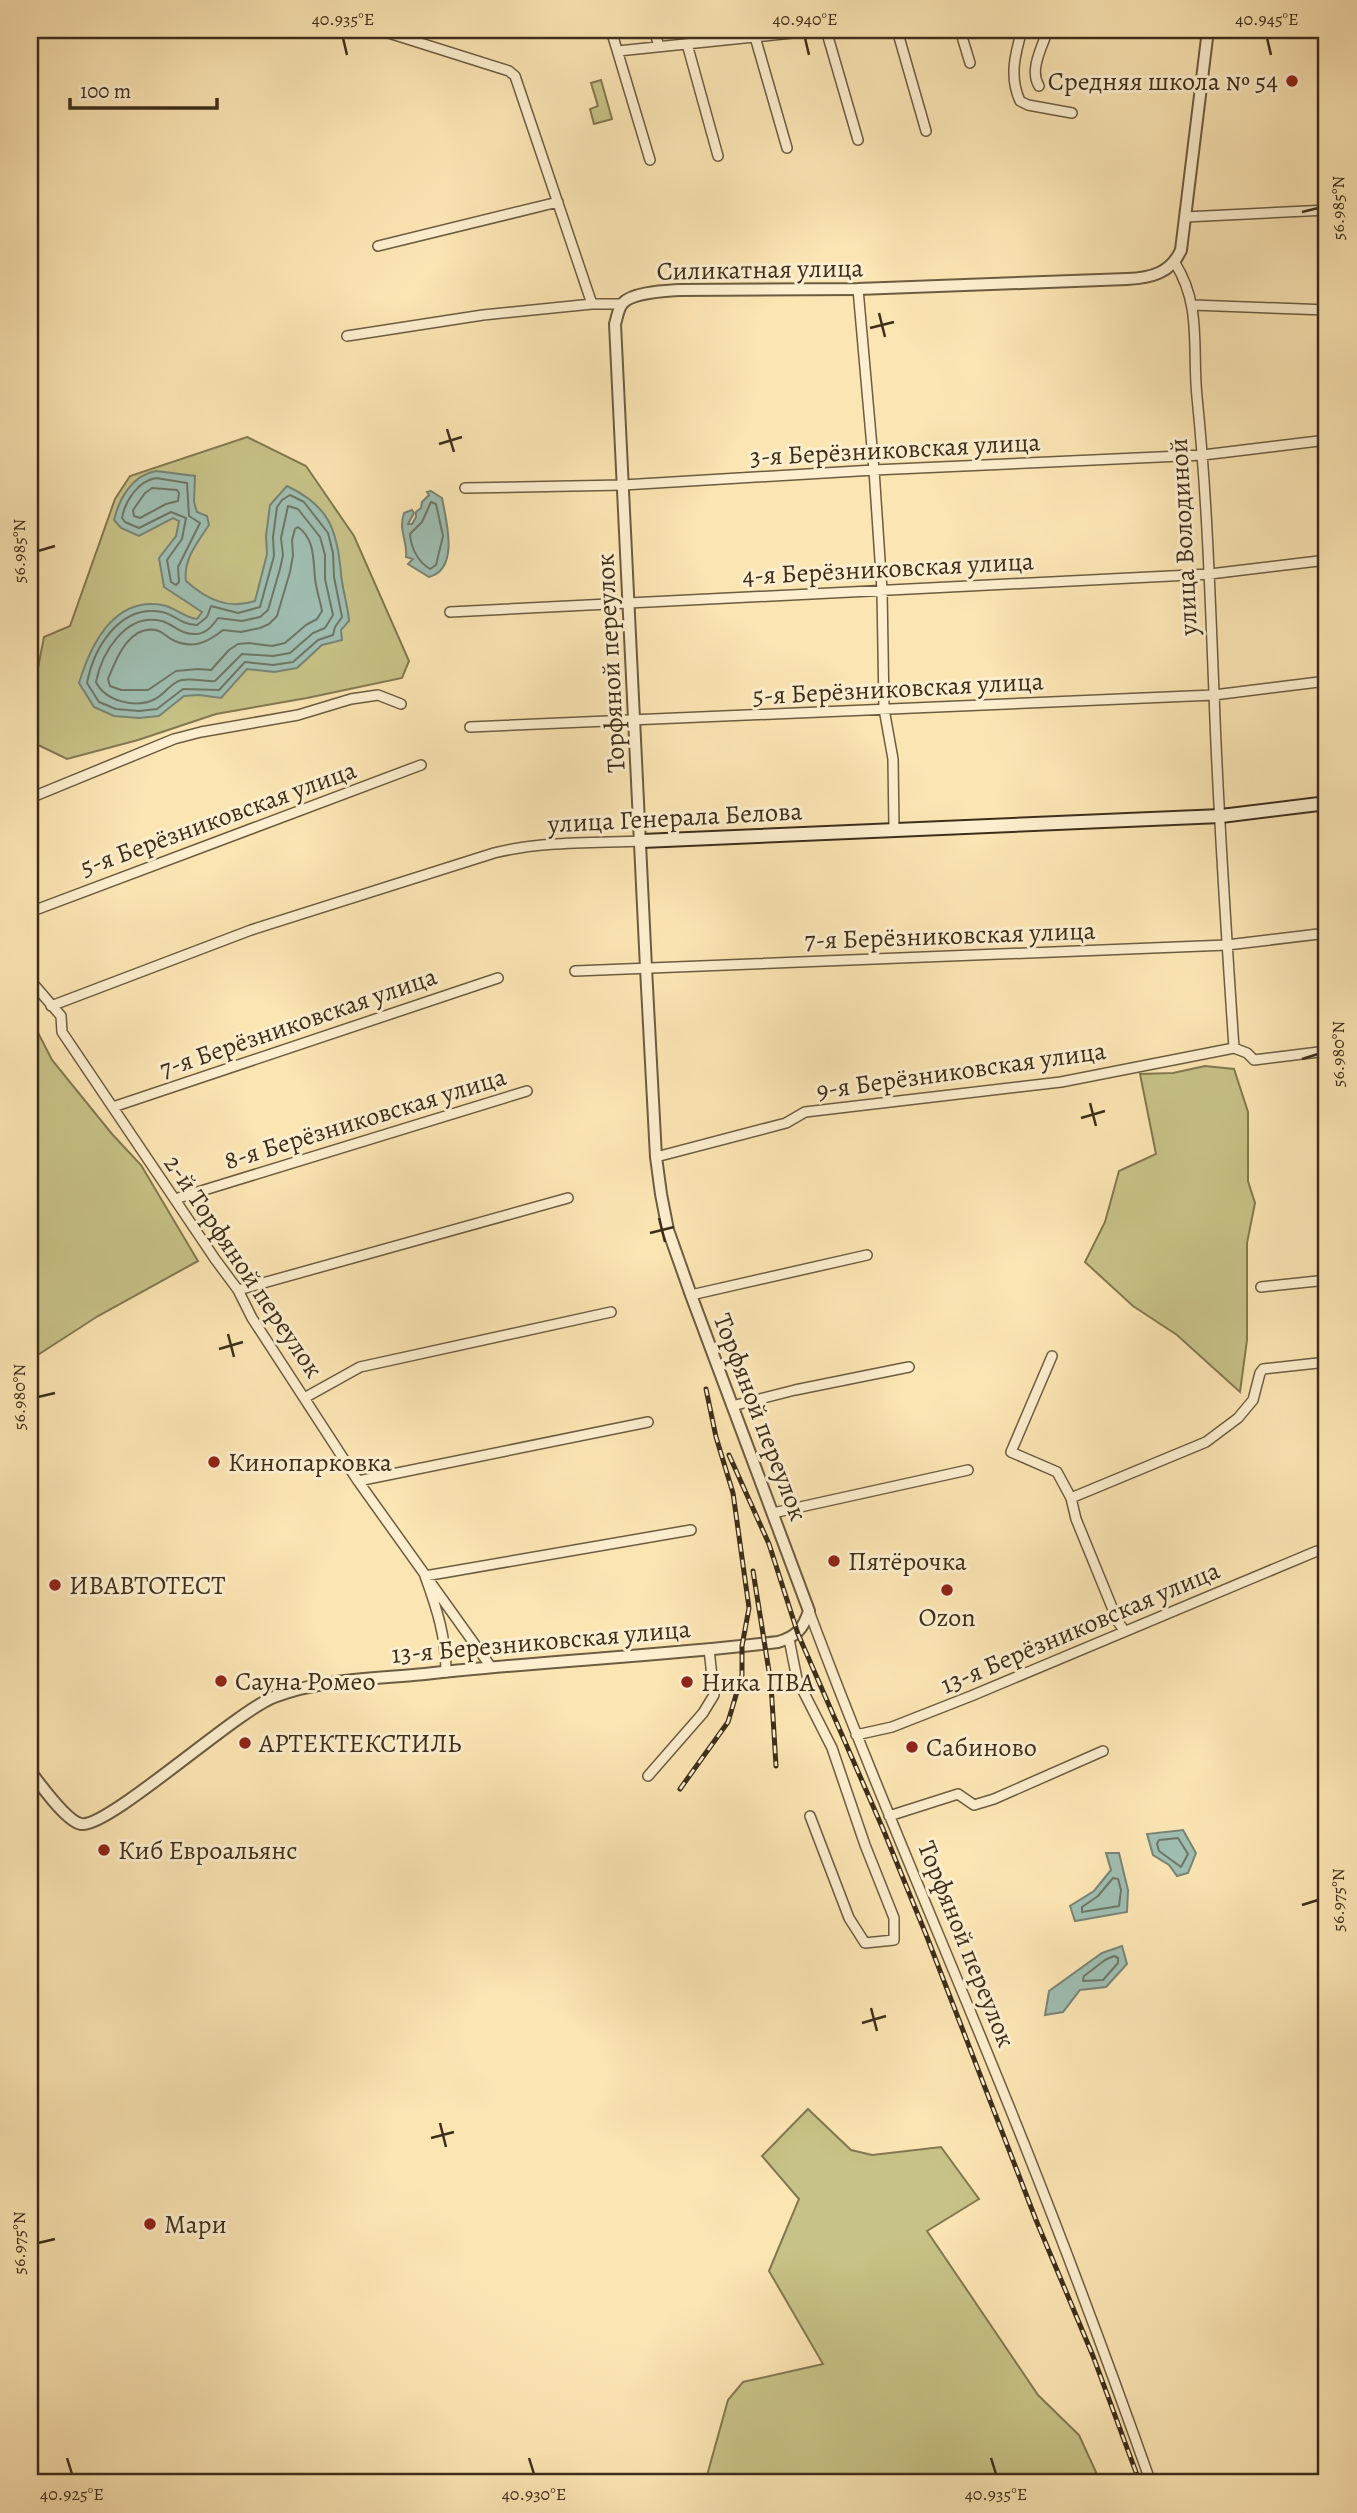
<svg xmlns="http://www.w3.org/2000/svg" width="1357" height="2513" viewBox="0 0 1357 2513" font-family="Alegreya,serif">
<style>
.green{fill:#c7c287;stroke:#827850;stroke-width:2}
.water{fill:#9fbeb2;stroke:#788475;stroke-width:2}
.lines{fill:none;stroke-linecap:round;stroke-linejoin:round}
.shore{stroke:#6e7666;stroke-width:2}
.minor-casing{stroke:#6c5c40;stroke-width:12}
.tertiary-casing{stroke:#6c5c40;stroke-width:14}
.secondary-casing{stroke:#3d2e1a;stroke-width:16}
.minor{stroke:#fceece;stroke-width:9}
.tertiary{stroke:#fceece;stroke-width:10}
.secondary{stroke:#fceece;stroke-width:12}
.rail-casing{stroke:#3d2e1a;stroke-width:5}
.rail{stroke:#fceece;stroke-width:2.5;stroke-dasharray:8;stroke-linecap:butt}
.ticks{fill:none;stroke:#3d2e1a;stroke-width:2.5}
.poi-dot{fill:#8f2418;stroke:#fceece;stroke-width:2.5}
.labels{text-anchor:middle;stroke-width:6;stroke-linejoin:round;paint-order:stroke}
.poi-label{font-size:26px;fill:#3d2e1a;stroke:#fceece;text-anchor:start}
.street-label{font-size:26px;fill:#3d2e1a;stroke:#fceece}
.neatline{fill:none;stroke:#3d2e1a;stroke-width:2.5}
.ticks-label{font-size:18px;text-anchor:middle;fill:#3d2e1a}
</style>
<rect width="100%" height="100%" fill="#fbe5b3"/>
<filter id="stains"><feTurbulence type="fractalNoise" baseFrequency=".00286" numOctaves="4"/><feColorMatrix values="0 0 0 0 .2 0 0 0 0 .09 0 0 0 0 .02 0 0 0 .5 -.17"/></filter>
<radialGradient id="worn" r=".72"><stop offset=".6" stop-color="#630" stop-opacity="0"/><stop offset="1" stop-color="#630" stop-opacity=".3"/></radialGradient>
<!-- green -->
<path class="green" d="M601,80L612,119L594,124L590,109L598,106L591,83Z
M247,437L306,466L354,536L409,661L402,678L307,698L216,714L138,740L67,759L30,741V709L44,637L70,626L115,499L130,476Z
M30,1017L52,1060L112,1134L141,1165L198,1261L98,1316L30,1360Z
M1205,1066L1234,1069L1248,1112V1181L1255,1203L1247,1243V1340L1240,1392L1177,1335L1133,1306L1085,1262L1105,1222L1119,1171L1156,1154L1140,1074L1173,1073Z
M808,2109L851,2150L872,2155L941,2147L979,2199L927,2231L1038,2395L1079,2435L1101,2483H700L706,2479L728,2400L743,2382L823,2364L769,2271L799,2199L762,2156Z"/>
<!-- water -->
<path class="water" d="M156,471L195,476L194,502L197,512L207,516L209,525C198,542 183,559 186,581C206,599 228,610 255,601L267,554L266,536L270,505L287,486C329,506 337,529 341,573C342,589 348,605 349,621L341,630L342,640L322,645L297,668L274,672L247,669L221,698L199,695L184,696L159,716L139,718L114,716L94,707L79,683C91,644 114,597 162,605C175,607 183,617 197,619L202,612L164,587L159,558L176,536L179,521L173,518L139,536L121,528L114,520C119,499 132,475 156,471Z
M431,491L442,498C446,520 460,569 429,577L408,564L413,559L406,557C408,541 398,532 404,513L412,510L414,513L408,524H412L416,517V512L421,508L422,502L429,495L427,492Z
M1183,1830L1196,1853L1188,1873L1177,1876L1169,1865L1153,1855L1147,1834Z
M1106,1853H1119L1128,1890L1127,1912L1075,1921L1070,1906L1094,1891L1111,1870Z
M1122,1946L1127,1964L1106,1987L1080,1990L1063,2012L1045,2015L1049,1991L1102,1953Z"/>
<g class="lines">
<!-- shore -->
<path class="shore" d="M156,478L187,483L189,516L200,523L178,567L179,582L176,585L171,582L167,560L182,539L186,518L171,512L139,528L125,522L122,518C125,501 138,481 156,478Z
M152,488L177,490L179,493L178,501L166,504L140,518L134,516L133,510L145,493Z
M290,495L304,502L328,533L333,553L334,577L342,617L335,627L333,635L318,640L293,662L273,665L245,662L219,690L183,689L157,709L139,711L116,709L99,702L87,683C94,647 120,604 162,612C176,615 179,624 197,625L207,617L211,606L238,613L260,607L274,556L273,537L277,507L282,500Z
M431,502L436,504L443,536L436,565L430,569C418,562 411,548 410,534L422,522Z
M288,506L298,509L320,537L325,555V579L333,615L325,628L313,633L290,653L273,656L242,654L215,681C204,682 194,678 182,680C171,682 165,694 155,699C136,709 105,701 96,682C102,652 126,612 162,621C175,625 180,635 197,634C207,633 213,625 218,618L242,621L260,617L268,610L280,569L283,555L281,538Z
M298,527C315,539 313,559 315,578C316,589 320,600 322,611L317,619L306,625L285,643L272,646L249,643L238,644L229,650L211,670L198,669L176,671L148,690H121L110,686L108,679C116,659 130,622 159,631C164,633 168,638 173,640C193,650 208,642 223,630L241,632L260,628L269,624L277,616L290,572L293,555L292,540L295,529Z
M1178,1838L1188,1854L1181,1867L1159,1851L1157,1844L1159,1840Z
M1113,1878L1118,1879L1121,1890L1119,1906L1082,1912V1907L1098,1896Z
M1114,1956L1118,1958V1963L1103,1980L1083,1981L1084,1976L1105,1960Z"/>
<!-- minor casing -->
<g class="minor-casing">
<path id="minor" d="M379,30L509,71L515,76L592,304
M611,30L650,160
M654,30L659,46
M757,30L755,37L787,148
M826,30L858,140
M897,30L926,131
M960,30L970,63
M1022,30C1015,54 1009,77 1020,101L1028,105L1072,113
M703,42L707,30
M687,44L718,156
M618,51L821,30
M1039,86C1029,70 1042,47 1048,30
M1185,217L1327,210
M378,246L558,202
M1175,263C1202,306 1192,348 1197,397C1207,495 1210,594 1214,693C1218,811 1226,930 1234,1048
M858,289L874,470L882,590L884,709L893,759L894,829
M1193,305L1327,310
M347,336L483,315L592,304H621
M465,488L623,485L874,470L1203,455L1327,440
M450,612L1210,574L1327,560
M470,727L1214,695L1327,681
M30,798L174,739L201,732L298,715L351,699L378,695L401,704
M30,912L421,765
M575,971L1227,945L1327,933
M30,980L61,1016L62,1032L215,1259L238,1290L252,1318L358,1481L491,1667
M51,1006L251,930L494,853C542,841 593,843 642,841
M1234,1048L1247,1053L1254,1060L1327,1051
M113,1107L498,978
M656,1157L786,1123L805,1112L1061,1082L1234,1048
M175,1199L527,1091
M1261,1287L1327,1280
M238,1290L568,1198
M691,1295L867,1255
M1052,1356L1011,1452L1057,1472L1071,1498L1076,1519L1118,1622L1124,1630
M306,1397L360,1367L611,1312
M732,1406L795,1390L909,1367
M358,1481L648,1422
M1071,1498L1206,1442L1238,1418L1253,1400L1260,1373L1263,1369L1327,1362
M773,1513L968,1470
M809,1611C876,1791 954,1967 1025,2146C1069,2257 1111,2370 1151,2483
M789,1639L797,1679L832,1748L865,1845L894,1918V1940L865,1943L849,1918L810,1816
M446,1672C446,1637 437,1609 425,1576L691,1530
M856,1735L892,1727L971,1696L1317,1551
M648,1776L703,1713L714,1695L709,1649
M889,1816L958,1794L974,1805L994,1799L1103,1751"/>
</g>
<!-- tertiary casing -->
<g class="tertiary-casing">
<path id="tertiary" d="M30,1771C40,1784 66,1821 81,1824C107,1829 235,1712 274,1697C321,1679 375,1679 425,1674C542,1661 661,1656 778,1642C796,1637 803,1629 809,1611L691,1295L668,1230L661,1194L656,1157L646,968L615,324C617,318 618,308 623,303C633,292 665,291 679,290L858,289L1127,279C1151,278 1171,273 1181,250L1208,30"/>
</g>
<!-- secondary casing -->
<g class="secondary-casing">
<path id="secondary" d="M642,841L1221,816L1327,803"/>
</g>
<!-- minor -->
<use href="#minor" class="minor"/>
<!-- tertiary -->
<use href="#tertiary" class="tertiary"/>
<!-- secondary -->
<use href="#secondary" class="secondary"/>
<!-- rail casing -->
<g class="rail-casing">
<path id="rail" d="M729,1455L769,1544L798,1634L883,1829L927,1937L1036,2220L1093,2356L1140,2483
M753,1571L771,1684L776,1766
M680,1789L728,1722L742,1675V1646L749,1608L733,1493L716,1437L706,1389"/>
</g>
<!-- rail -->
<use href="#rail" class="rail"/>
</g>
<!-- ticks -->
<path class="ticks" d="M343,38L347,55M805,38L809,55M1267,38L1271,55M1302,212L1318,208M879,313L885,337M870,328L894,322M447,429L454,452M439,444L462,437M38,551L55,546M1302,1059L1318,1054M1090,1103L1096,1126M1081,1118L1105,1111M659,1218L665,1242M650,1233L674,1227M228,1334L234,1357M219,1349L243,1342M38,1397L55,1393M1302,1905L1318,1900M871,2008L877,2031M862,2023L886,2016M440,2123L446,2147M431,2138L454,2132M38,2243L55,2239M67,2458L72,2474M529,2458L534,2474M991,2458L996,2474"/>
<!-- markers -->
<g class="poi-dot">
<circle cx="1292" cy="81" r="7"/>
<circle cx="214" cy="1462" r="7"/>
<circle cx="834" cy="1561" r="7"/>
<circle cx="55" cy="1585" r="7"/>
<circle cx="947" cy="1590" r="7"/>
<circle cx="221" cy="1681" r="7"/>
<circle cx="687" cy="1682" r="7"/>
<circle cx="245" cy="1743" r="7"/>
<circle cx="912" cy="1747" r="7"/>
<circle cx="104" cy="1850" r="7"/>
<circle cx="150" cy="2224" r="7"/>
</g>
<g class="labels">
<!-- poi labels -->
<g class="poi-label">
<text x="1278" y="90" text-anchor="end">Средняя школа № 54</text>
<text x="228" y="1471">Кинопарковка</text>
<text x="848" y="1570">Пятёрочка</text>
<text x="69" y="1594">ИВАВТОТЕСТ</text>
<text x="947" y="1626" text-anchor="middle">Ozon</text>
<text x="235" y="1690">Сауна Ромео</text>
<text x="701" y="1691">Ника ПВА</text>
<text x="259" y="1752">АРТЕКТЕКСТИЛЬ</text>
<text x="926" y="1756">Сабиново</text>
<text x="118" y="1859">Киб Евроальянс</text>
<text x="164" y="2233">Мари</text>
</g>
<!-- street labels -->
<g class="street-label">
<text transform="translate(760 269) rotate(-1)" y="9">Силикатная улица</text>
<text transform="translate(895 449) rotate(-3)" y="9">3-я Берёзниковская улица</text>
<text transform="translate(1183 537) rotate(-93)" y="9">улица Володиной</text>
<text transform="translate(888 568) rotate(-3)" y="9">4-я Берёзниковская улица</text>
<text transform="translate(610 663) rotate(-93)" y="9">Торфяной переулок</text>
<text transform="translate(898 688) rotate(-3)" y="9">5-я Берёзниковская улица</text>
<text transform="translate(675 817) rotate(-3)" y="9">улица Генерала Белова</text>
<text transform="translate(218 818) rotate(-20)" y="9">5-я Берёзниковская улица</text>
<text transform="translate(950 935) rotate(-2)" y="9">7-я Берёзниковская улица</text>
<text transform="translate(298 1022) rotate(-19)" y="9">7-я Берёзниковская улица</text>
<text transform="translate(961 1070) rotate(-8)" y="9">9-я Берёзниковская улица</text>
<text transform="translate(365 1118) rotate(-17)" y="9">8-я Берёзниковская улица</text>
<text transform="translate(244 1266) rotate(56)" y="9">2-й Торфяной переулок</text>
<text transform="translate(761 1417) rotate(69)" y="9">Торфяной переулок</text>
<text transform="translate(1080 1627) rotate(-23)" y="9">13-я Берёзниковская улица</text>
<text transform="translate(541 1641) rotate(-5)" y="9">13-я Березниковская улица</text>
<text transform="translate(967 1944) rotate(68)" y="9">Торфяной переулок</text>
</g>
</g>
<!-- margin -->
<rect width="1357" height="2513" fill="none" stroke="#fbe5b3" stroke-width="77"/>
<!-- scale -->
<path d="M70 98v10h147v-10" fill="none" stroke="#3d2e1a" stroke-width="3.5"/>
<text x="80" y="98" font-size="21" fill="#3d2e1a" stroke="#fceece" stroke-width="5" paint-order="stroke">100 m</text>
<rect x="38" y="38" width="1280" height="2436" class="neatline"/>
<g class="ticks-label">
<text x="343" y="25">40.935°E</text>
<text x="805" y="25">40.940°E</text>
<text x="1267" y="25">40.945°E</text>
<text transform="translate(1338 208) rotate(-90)" y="6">56.985°N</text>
<text transform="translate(19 551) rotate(-90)" y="6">56.985°N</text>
<text transform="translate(1338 1054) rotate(-90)" y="6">56.980°N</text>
<text transform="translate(19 1397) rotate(-90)" y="6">56.980°N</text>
<text transform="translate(1338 1900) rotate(-90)" y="6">56.975°N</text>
<text transform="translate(19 2243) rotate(-90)" y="6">56.975°N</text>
<text x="72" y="2500">40.925°E</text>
<text x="534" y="2500">40.930°E</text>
<text x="996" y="2500">40.935°E</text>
</g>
<rect width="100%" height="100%" filter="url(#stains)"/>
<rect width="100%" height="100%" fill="url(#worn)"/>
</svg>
